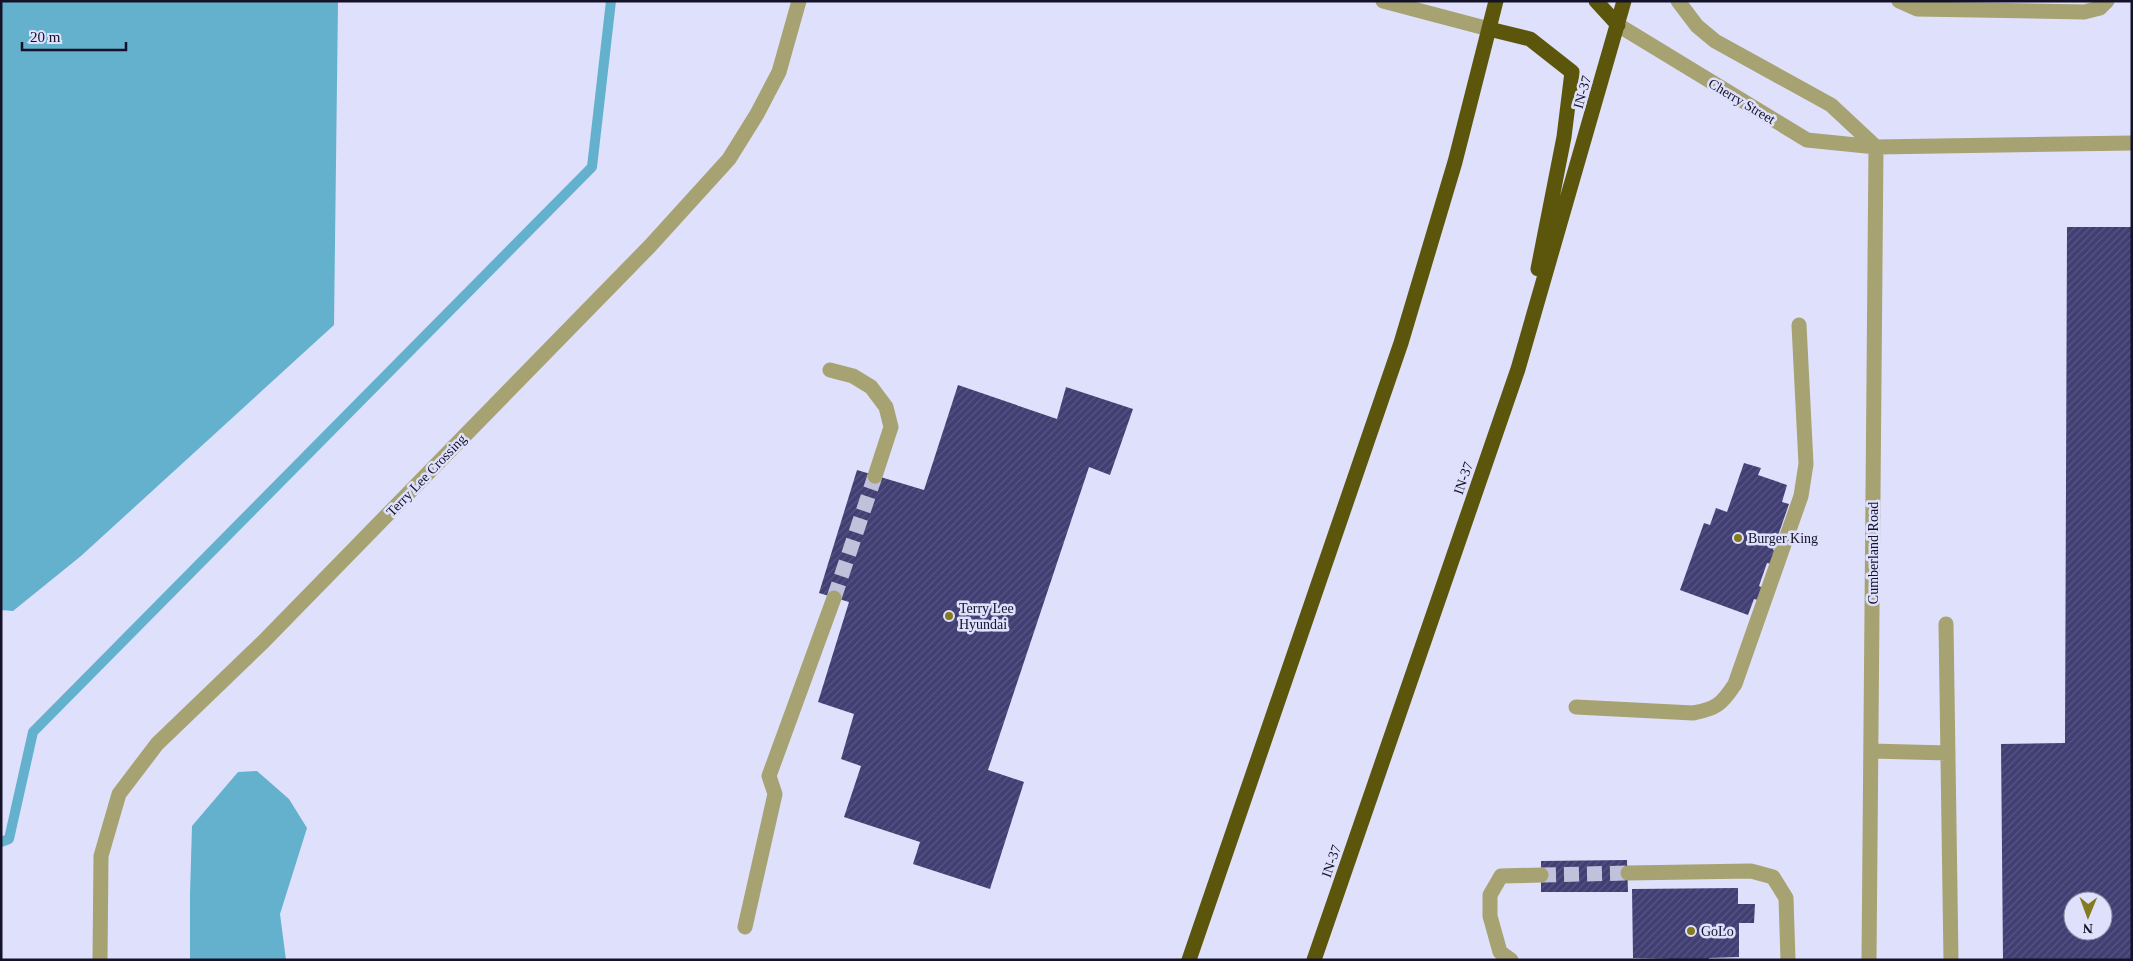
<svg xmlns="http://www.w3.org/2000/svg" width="2133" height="961" viewBox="0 0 2133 961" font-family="'Times New Roman',serif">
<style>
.water{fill:#64b1ce}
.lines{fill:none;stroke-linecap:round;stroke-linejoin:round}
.stream{stroke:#64b1ce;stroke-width:10}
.building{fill:url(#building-hatch);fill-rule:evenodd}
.minor-tunnel{stroke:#c1c1dc;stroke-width:15;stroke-dasharray:15 8;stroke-linecap:butt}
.minor{stroke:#a6a272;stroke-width:15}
.highway{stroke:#5c560d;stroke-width:15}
.poi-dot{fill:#847b21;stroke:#dfe0fb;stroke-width:2}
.labels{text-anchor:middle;stroke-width:5;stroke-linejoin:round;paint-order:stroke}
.street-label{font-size:14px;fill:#141229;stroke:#dfe0fb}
.poi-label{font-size:14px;fill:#141229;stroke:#dfe0fb;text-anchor:start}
</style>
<defs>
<pattern id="building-hatch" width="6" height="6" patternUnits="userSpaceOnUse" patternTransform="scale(1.25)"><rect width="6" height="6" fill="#413e73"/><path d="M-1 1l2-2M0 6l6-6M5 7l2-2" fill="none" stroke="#595682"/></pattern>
</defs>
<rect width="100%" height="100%" fill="#dfe0fb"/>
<!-- water -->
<path class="water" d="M1,1H338L334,325L81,556L13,611L1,610Z
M257,771L289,799L307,828L280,914L286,960H190V894L192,826L238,772Z"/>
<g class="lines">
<!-- stream -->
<path class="stream" d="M1,842L9,839L33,732L592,167L611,1"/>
</g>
<!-- building -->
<path class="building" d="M2067,227H2132V960H2003L2001,744L2065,743ZM2073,901H2103V931H2073Z
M958,385L1057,419L1066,387L1133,409L1110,475L1089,467L988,770L1024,782L990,889L913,864L920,842L844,817L861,766L841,759L854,714L818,702L849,602L819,593L857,470L924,490Z
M1744,463L1761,468L1758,475L1787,485L1782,502L1789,504L1773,550L1776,551L1772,564L1767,563L1759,586L1763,588L1758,600L1754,599L1748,615L1680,590L1704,523L1710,525L1716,508L1727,512Z
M1627,860L1628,892H1541V861Z
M1738,888V904H1755L1754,923H1739V957L1709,958V960L1633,958L1632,889Z"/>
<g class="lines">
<!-- minor-tunnel -->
<path class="minor-tunnel" d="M834,598L875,476
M1541,875L1628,873"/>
<!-- minor -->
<path class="minor" d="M1383,1L1489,29
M1678,1L1697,26L1715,41L1831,105L1876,147
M1899,1L1917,9L2084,12L2100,8L2107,1
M1618,25L1807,140L1876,147L2132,143
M830,370L853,376L871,387L886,407L891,427L875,476
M1946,624L1951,960
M1576,707L1693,713C1716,709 1722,704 1735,684L1801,496L1806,464L1799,325
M1871,751L1948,753
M1628,873L1751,871L1773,877L1786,898L1788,960
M745,927L775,794L769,776L834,598
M100,960L101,856L119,794L157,744L263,642L650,246L729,159L757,114L779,72L799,1
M1511,960L1500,952L1490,916V895L1501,876L1541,875
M1869,960L1876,147"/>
<!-- highway -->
<path class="highway" d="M1596,1L1618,25
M1489,29L1530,39L1572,72L1564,137L1538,269
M1189,960L1401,343L1455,162L1496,1
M1314,960L1518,369L1624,1"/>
</g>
<!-- markers -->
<g class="poi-dot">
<circle cx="1738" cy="538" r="5"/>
<circle cx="949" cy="616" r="5"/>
<circle cx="1691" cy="931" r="5"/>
</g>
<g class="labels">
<!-- street labels -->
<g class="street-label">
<text transform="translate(1582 92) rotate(-74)" y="5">IN-37</text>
<text transform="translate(1742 101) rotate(31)" y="5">Cherry Street</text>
<text transform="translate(426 475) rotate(-46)" y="5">Terry Lee Crossing</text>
<text transform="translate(1463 478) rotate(-71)" y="5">IN-37</text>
<text transform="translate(1873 553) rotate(-90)" y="5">Cumberland Road</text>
<text transform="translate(1331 861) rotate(-71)" y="5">IN-37</text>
</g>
<!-- poi labels -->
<g class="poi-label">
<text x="1748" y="543">Burger King</text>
<text x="959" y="613">Terry Lee<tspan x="959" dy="16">Hyundai</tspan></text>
<text x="1701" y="936">GoLo</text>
</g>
</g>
<!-- border -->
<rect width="2133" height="961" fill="none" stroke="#141229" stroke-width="5"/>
<!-- north arrow -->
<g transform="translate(2088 916) rotate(181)"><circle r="24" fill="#dfe0fb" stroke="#8e8ea7"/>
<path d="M0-4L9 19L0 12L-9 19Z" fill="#847b21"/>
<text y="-8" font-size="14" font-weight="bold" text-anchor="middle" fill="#141229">N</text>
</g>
<!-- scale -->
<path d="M22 42v8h104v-8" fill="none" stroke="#141229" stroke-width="2.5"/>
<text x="30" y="42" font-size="15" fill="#141229" stroke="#dfe0fb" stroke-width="4" paint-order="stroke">20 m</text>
</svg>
